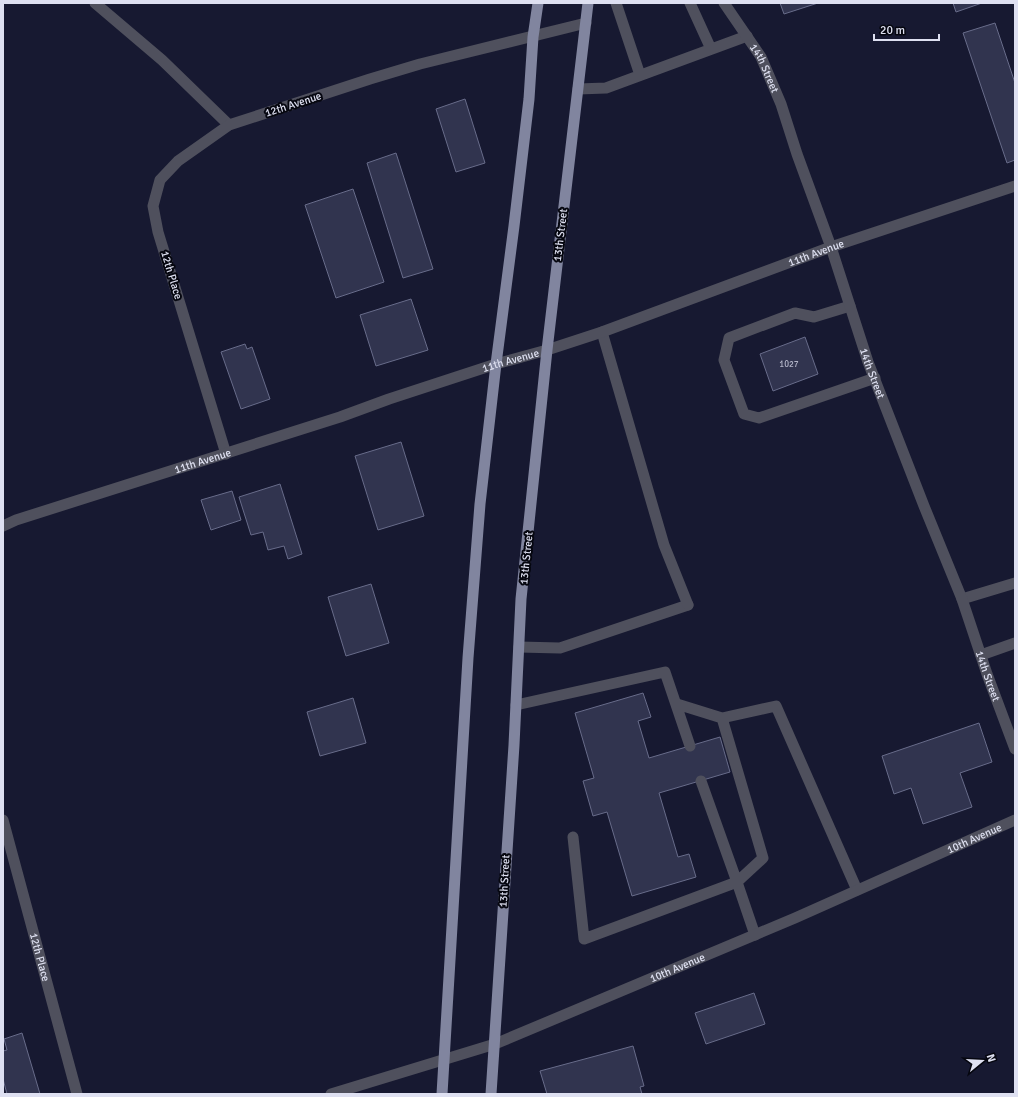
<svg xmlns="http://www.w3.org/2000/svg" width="1018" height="1097" viewBox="0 0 1018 1097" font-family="Signika,sans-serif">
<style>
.building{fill:#31344f;stroke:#686c8a}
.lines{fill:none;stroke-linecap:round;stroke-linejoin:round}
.service{stroke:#4f505d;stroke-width:11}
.minor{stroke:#4f505d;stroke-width:11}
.tertiary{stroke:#4f505d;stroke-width:11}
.primary{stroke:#81859f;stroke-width:11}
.labels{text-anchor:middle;stroke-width:4;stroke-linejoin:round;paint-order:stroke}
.number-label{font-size:9px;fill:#b3b5c8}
.street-label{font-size:11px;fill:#dee0f1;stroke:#05060f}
</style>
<rect width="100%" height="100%" fill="#171931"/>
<!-- building -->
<path class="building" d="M780,3H818L784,14Z
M953,3H982L956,12Z
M995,23L1015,83V160L1007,163L963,33Z
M465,99L485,163L456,172L436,109Z
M396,153L433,269L403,278L367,163Z
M353,189L384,282L336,298L305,205Z
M411,299L428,350L376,366L360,315Z
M805,337L818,374L773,391L760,354Z
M245,344L247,349L252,347L270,399L241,409L221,352Z
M401,442L424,516L378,530L355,456Z
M280,484L302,554L288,559L284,546L268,550L263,532L251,535L239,497Z
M232,491L241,520L211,530L201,500Z
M371,584L389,643L346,656L328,597Z
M643,693L651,717L638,721L649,758L720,737L730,772L659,793L678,857L689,854L696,877L632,896L607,812L593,816L583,781L594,778L575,713Z
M353,698L366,743L320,756L307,712Z
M979,723L992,762L960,773L972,807L923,824L911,788L894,794L882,756Z
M754,993L765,1024L706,1044L695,1013Z
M22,1033L40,1094H7L3,1079V1051L7,1050L4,1039Z
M633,1046L644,1086L640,1087L642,1094H547L540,1071Z"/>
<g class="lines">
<!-- service -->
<path class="service" d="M616,3L640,75
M690,3L711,49
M578,89L606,88L747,36
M850,306L814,317L795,313L729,338L724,360L744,414L759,418L875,378
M519,647L560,648L688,605
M981,655L1015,643
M677,704L722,718
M516,705L665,672L690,746
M701,781L737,882L755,935
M573,837L584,939L737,882L763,858L722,718L776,706L857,890"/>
<!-- minor -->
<g class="minor">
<path d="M95,3L162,60L229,125"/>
<path d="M602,332L664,545L688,605"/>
<path d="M226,454L158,232L153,206L160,180L178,161L229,125L370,79L420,64L586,23"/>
<path id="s1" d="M3,526L16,520L340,417L389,399L496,364L547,350L602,332L831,247L1015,186"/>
<path d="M962,599L1015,583"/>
<path id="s2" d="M3,820L77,1094"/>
<path id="s3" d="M331,1094L495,1044L795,918L1015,820"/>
</g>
<!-- tertiary -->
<path class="tertiary" id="s4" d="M724,3L761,57L781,104L797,154L831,247L868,362L924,506L962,599L987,674L1015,749"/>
<!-- primary -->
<path class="primary" d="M442,1094L468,658L480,504L496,364L514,226L529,99L533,37L538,3
M491,1094L514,745L521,599L547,350L588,3"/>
</g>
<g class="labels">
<!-- number labels -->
<g class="number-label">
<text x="789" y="367">1027</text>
</g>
<!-- street labels -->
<g class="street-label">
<text dy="4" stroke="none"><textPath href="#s4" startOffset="77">14th Street</textPath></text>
<text transform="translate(293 104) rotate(-18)" y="4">12th Avenue</text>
<text transform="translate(560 235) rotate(-83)" y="4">13th Street</text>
<text dy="4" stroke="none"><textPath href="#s1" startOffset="858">11th Avenue</textPath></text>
<text transform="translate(172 275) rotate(73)" y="4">12th Place</text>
<text dy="4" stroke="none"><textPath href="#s1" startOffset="534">11th Avenue</textPath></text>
<text dy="4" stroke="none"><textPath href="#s4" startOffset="401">14th Street</textPath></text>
<text dy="4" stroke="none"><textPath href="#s1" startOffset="210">11th Avenue</textPath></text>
<text transform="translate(526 558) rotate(-84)" y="4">13th Street</text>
<text dy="4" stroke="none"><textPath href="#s4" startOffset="725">14th Street</textPath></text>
<text dy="4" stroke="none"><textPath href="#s3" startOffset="693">10th Avenue</textPath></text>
<text transform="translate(504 881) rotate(-87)" y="4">13th Street</text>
<text dy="4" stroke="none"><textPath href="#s2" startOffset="142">12th Place</textPath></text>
<text dy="4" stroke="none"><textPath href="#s3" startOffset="369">10th Avenue</textPath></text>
</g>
</g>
<!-- border -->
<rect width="1018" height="1097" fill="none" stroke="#dee0f1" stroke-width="8"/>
<!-- north arrow -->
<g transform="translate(982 1061) rotate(72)" stroke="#05060f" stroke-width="3" paint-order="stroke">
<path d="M0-3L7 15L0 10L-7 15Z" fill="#dee0f1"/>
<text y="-6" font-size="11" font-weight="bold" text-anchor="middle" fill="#dee0f1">N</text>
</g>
<!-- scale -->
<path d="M874 34v6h65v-6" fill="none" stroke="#dee0f1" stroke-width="2"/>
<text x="880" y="34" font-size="12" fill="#dee0f1" stroke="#05060f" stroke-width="3" paint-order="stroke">20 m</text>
</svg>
